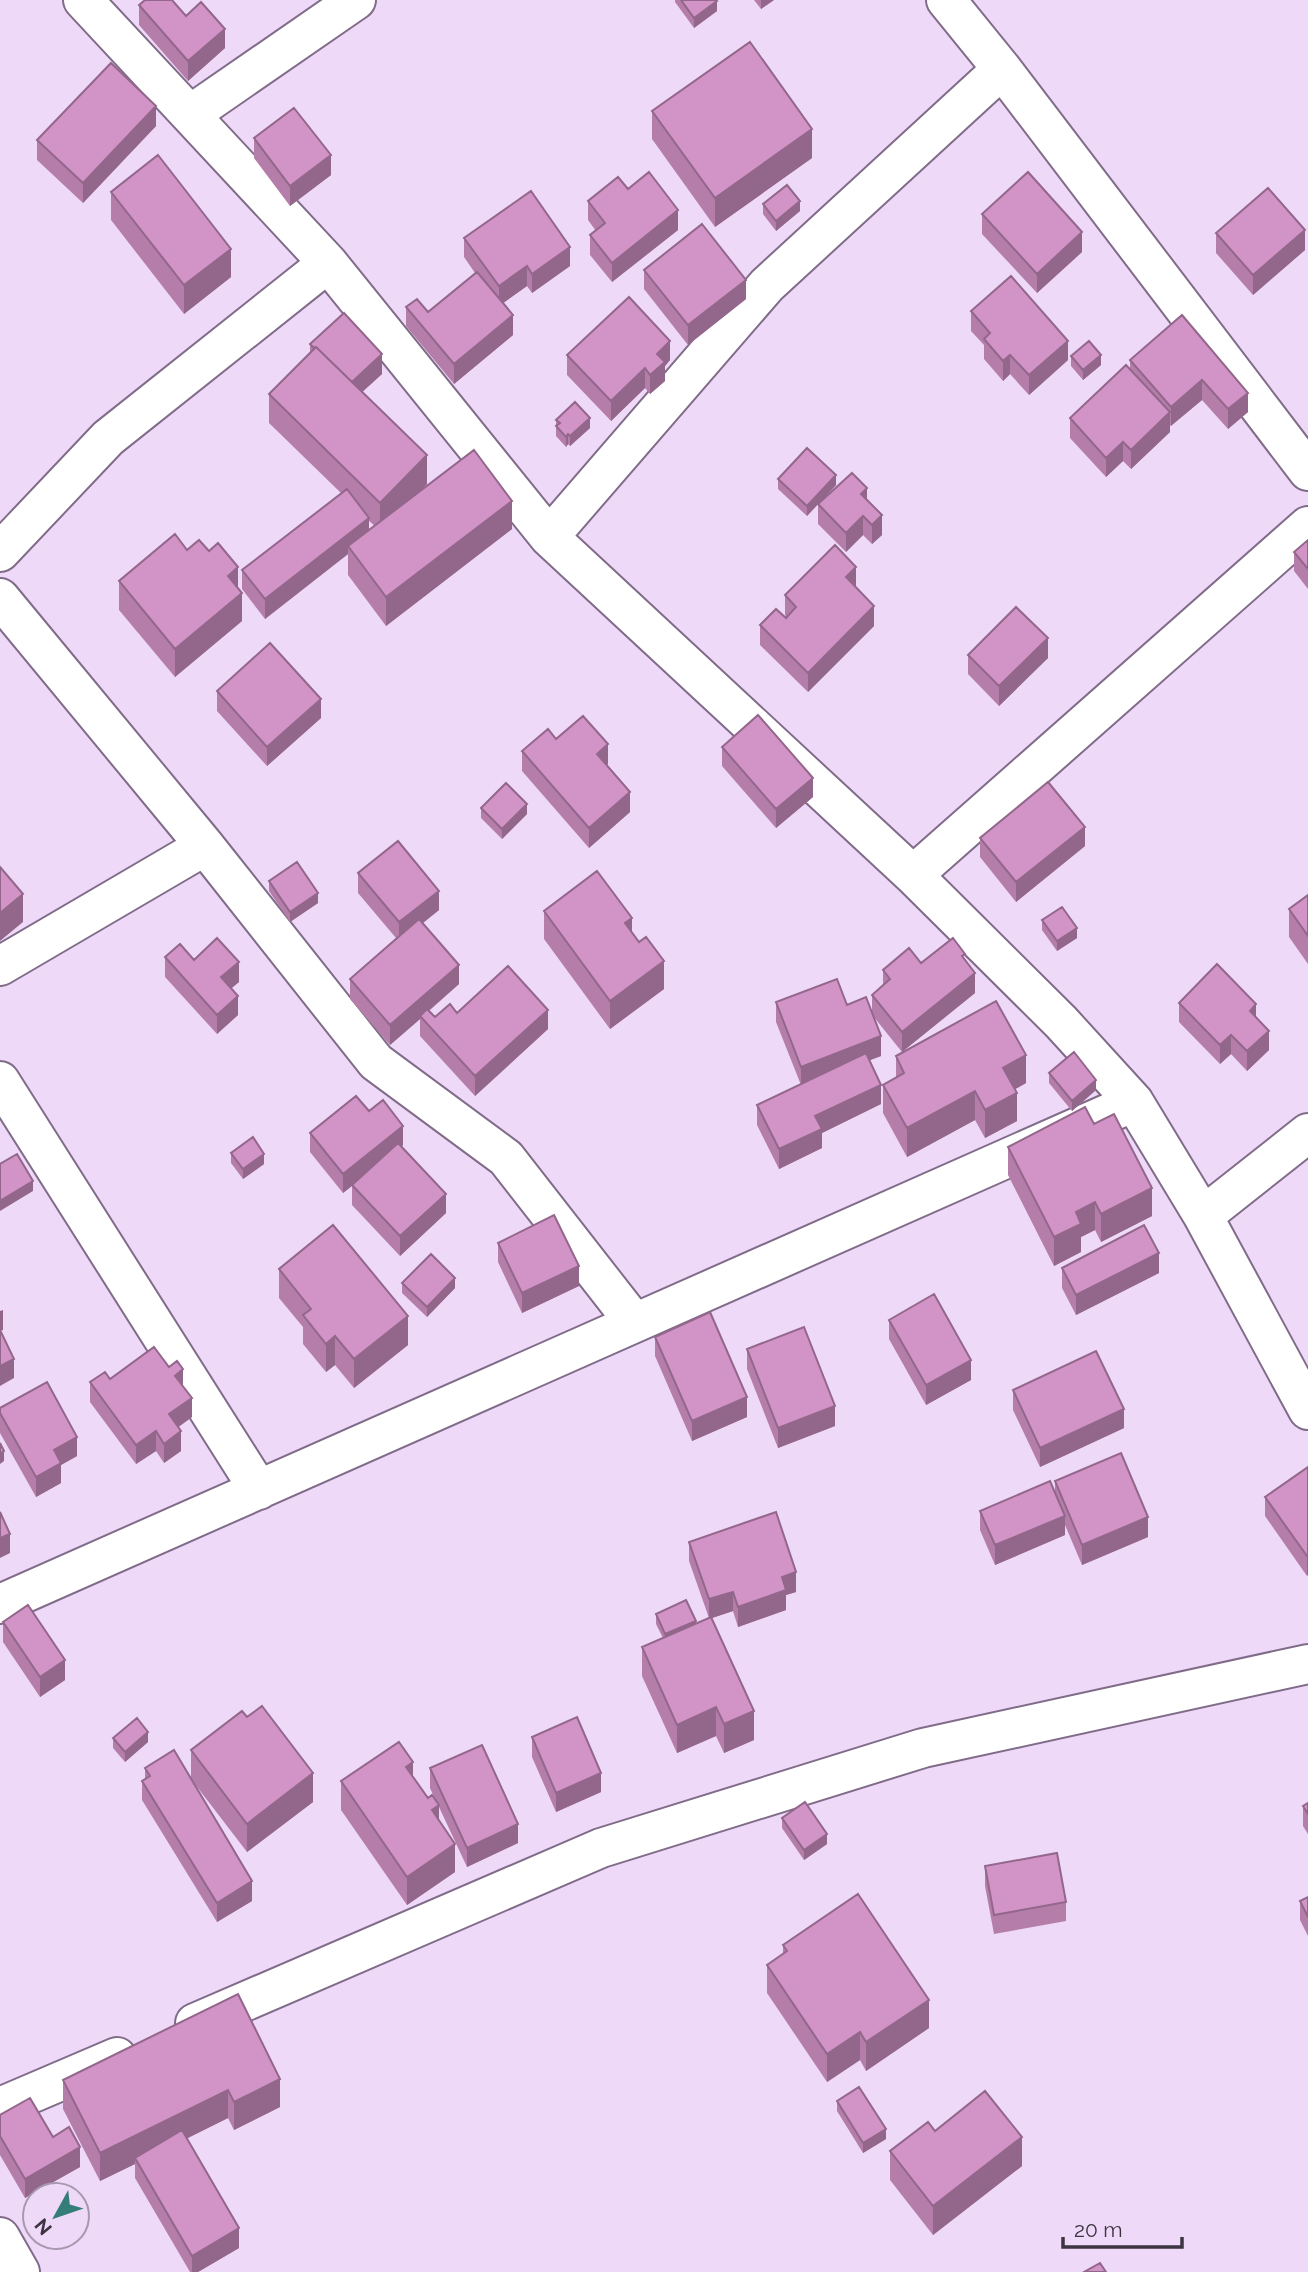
<svg xmlns="http://www.w3.org/2000/svg" width="1308" height="2272" viewBox="0 0 1308 2272" font-family="Raleway,sans-serif">
<style>
.lines{fill:none;stroke-linecap:round;stroke-linejoin:round}
.minor-casing{stroke:#806c89;stroke-width:42}
.minor{stroke:#fff;stroke-width:38}
.wall{fill:#b57eaa;fill-rule:evenodd}
.shaded-wall{fill:#93678b}
.building{fill:#d293c6;stroke:#93678b;stroke-width:2}
</style>
<rect width="100%" height="100%" fill="#efd9f9"/>
<g class="lines">
<!-- minor casing -->
<g class="minor-casing">
<path id="minor" d="M83,0L328,263L549,537L913,875L1061,1022L1134,1102L1203,1216L1308,1410
M946,0L1002,69L1308,471
M191,114L356,0
M549,537L767,285L1002,69
M0,552L108,438L328,263
M0,598L205,846L376,1062L506,1158L634,1322
M913,875L1308,526
M0,966L205,846
M0,1081L259,1490
M1203,1216L1308,1133
M0,1604L1134,1102
M195,2023L601,1848L923,1748L1308,1664
M0,2107L117,2057
M0,2237L20,2272"/>
</g>
<!-- minor -->
<use href="#minor" class="minor"/>
</g>
<!-- wall -->
<path class="wall" d="M675,0H716L717,11L694,28L675,2Z
M754,0H774L761,9Z
M139,5L186,16L225,48L188,81L139,25Z
M652,111L812,158L715,227L652,139Z
M156,126L83,203L37,160V140Z
M254,138L331,175L290,206L254,158Z
M628,189L678,230L612,282L590,255V235L596,231L588,220V201Z
M111,192L231,277L184,314L111,220Z
M763,204L800,211L776,231L763,214Z
M982,214L1082,252L1037,293L982,234Z
M1216,233L1305,250L1253,295L1216,253Z
M464,238L570,266L532,293L527,286L503,303L513,335L454,384L406,326V307L428,312L475,273L464,257Z
M644,270L746,299L688,345L644,289Z
M971,311L1068,360L1029,395L1010,374L1003,381L984,359V345L971,331Z
M1182,315L1248,412L1228,429L1202,400L1170,426V432L1131,469L1123,461L1106,477L1070,438V418L1130,369V360Z
M310,344L382,374L362,392L427,484L417,494L512,529L386,626L348,575V554L265,619L242,589V570L341,493L269,423V394L310,352ZM369,521L375,526L369,530Z
M567,355L670,360L665,366V381L650,394L645,388L611,421L567,375Z
M1071,356L1101,365L1083,380L1071,366Z
M556,420L590,428L570,446L568,444L566,447L556,436Z
M778,479L836,485L820,503L867,500L882,535L872,544L863,535L846,552L818,524V504L807,516L778,489Z
M1308,540V589L1294,571V552Z
M187,550L238,588L242,621L175,677L119,610V581Z
M856,586L855,587L874,626L808,692L760,645V625L787,617L785,615V595Z
M968,655L1048,658L999,706L968,674Z
M217,691L321,718L267,766L217,711Z
M556,739L608,764L606,765L630,812L589,848L522,771V751Z
M722,747L813,797L776,828L722,766Z
M481,808L527,814L502,839L481,818Z
M980,838L1085,846L1016,902L980,857Z
M358,873L439,910L423,923L459,984L429,1011L435,1017L457,1013L548,1029L475,1096L420,1036V1019L390,1045L350,999V979L396,938L358,893Z
M269,881L318,903L290,922L269,891Z
M1308,895V964L1289,937V909Z
M544,911L632,932L664,989L610,1029L544,939Z
M1042,920L1077,938L1057,951L1042,930Z
M165,957L194,960L239,982L231,988L238,1015L217,1034L165,977Z
M965,961L975,993L902,1052L873,1016L881,1056L869,1060L881,1104L822,1133V1148L779,1169L757,1125V1105L801,1085L776,1022V1002L847,1005L872,1012V995L883,985V970L921,963Z
M1179,1003L1256,1018L1269,1050L1247,1071L1231,1054L1220,1064L1179,1022Z
M896,1056L1026,1083L1015,1089L1017,1121L985,1138L975,1120L907,1157L883,1113V1085L896,1078Z
M1049,1073L1096,1090L1072,1111L1049,1083Z
M369,1111L403,1145L401,1147L446,1213L400,1256L352,1205V1186L343,1193L310,1152V1133Z
M1094,1124L1152,1216L1101,1242L1095,1230L1081,1237V1252L1054,1266L1008,1175V1147Z
M231,1153L264,1164L243,1179L231,1163Z
M498,1243L579,1286L522,1313L498,1262Z
M1062,1268L1159,1273L1076,1315L1062,1288Z
M279,1269L408,1345L354,1388L335,1365L326,1372L303,1344V1327L279,1298Z
M402,1283L455,1288L427,1317L402,1293Z
M889,1320L971,1380L926,1405L889,1339Z
M655,1337L747,1417L692,1441L655,1356Z
M747,1349L835,1426L778,1448L747,1369Z
M110,1379L183,1387L192,1417L178,1427L181,1451L164,1463L156,1451L136,1464L90,1402V1382Z
M1013,1390L1124,1428L1040,1467L1013,1410Z
M0,1408L77,1456L61,1465V1483L36,1497L0,1433Z
M1308,1467L1307,1576L1265,1516V1497Z
M1055,1481L1148,1537L1082,1565L1065,1525V1535L995,1565L980,1530V1511L1055,1492Z
M689,1542L796,1592L786,1595V1610L738,1627L733,1611L712,1618L754,1740L724,1753L716,1736L677,1753L642,1676V1647L663,1638L656,1624V1614L696,1624L709,1618L689,1561Z
M3,1622L65,1680L40,1697L3,1642Z
M532,1737L601,1792L556,1812L532,1757Z
M113,1738L148,1742L125,1762L113,1748Z
M191,1750L313,1802L247,1852L191,1779Z
M145,1768L252,1901L217,1922L142,1800V1781L145,1779Z
M430,1768L518,1843L467,1867L439,1807V1820L455,1872L407,1905L341,1810V1781L413,1777L428,1798L435,1799L430,1788Z
M1308,1803V1834L1303,1826V1806Z
M782,1818L827,1844L804,1860L782,1828Z
M985,1866L1066,1902V1921L994,1934L985,1886Z
M1308,1897V1936L1300,1920V1901Z
M783,1945L929,2028L866,2071L860,2060L827,2082L767,1993V1965L783,1954Z
M238,1994L280,2107L234,2130L228,2118L187,2138L239,2248L198,2272H190L135,2178V2164L100,2181L63,2109V2080Z
M837,2101L886,2139L863,2153L837,2111Z
M0,2115L53,2137L80,2167L25,2198L0,2155Z
M935,2131L1022,2166L933,2235L890,2180V2151Z"/>
<!-- shaded-wall -->
<path class="shaded-wall" d="M761,0H774L761,9Z
M717,1V11L694,28V18Z
M225,29V48L188,81V61Z
M156,106V126L83,203V183Z
M812,129V158L715,227V198Z
M331,155V175L290,206V186Z
M800,201V211L776,231V221Z
M678,210V230L612,282V263Z
M1305,230V250L1253,295V275Z
M1082,232V252L1037,293V274Z
M570,247V266L532,293V274Z
M231,249V277L184,314V285Z
M527,266V286L499,306V286Z
M746,280V299L688,345V325Z
M513,315V335L454,384V364Z
M670,341V360L665,366V381L650,394V375L657,354Z
M1068,341V360L1029,395V375Z
M382,354V374L348,405V386Z
M1010,355V374L1003,381V361Z
M1101,355V365L1083,380V370Z
M645,368V388L611,421V401Z
M1202,380V400L1171,426V407Z
M1248,393V412L1228,429V409Z
M1170,412V432L1131,469V450Z
M590,418V428L570,446V436Z
M568,434V444L566,447V437Z
M1123,442V461L1106,477V458Z
M427,455V484L380,531V503Z
M836,475V485L807,516V506Z
M867,488V508L861,494Z
M512,501V529L386,626V597Z
M882,515V535L872,544V525Z
M863,516V535L846,552V533Z
M369,518V538L348,546V554L265,619V599Z
M238,567V596L228,576Z
M856,567V586L846,597V577Z
M242,593V621L175,677V649Z
M874,606V626L808,692V673Z
M1048,638V658L999,706V686Z
M321,699V718L267,766V747Z
M608,744V764L597,773V754Z
M813,778V797L776,828V809Z
M630,792V812L589,848V828Z
M527,804V814L502,839V829Z
M1085,827V846L1016,902V882Z
M439,891V910L399,942V922Z
M318,893V903L290,922V912Z
M23,894V922L0,941V913Z
M632,918V947L625,923Z
M1077,928V938L1057,951V941Z
M664,961V989L610,1029V1001Z
M239,962V982L221,997V977Z
M459,965V984L421,1017L420,1016V1019L390,1045V1025Z
M975,973V993L902,1052V1032Z
M238,996V1015L217,1034V1015Z
M1256,1004V1024L1250,1011Z
M548,1010V1029L475,1096V1076Z
M1269,1031V1050L1247,1071V1051Z
M1231,1035V1054L1220,1064V1045Z
M881,1036V1056L801,1087V1067Z
M1026,1055V1083L1003,1096V1068Z
M1096,1080V1090L1072,1111V1101Z
M881,1085V1104L822,1133V1148L779,1169V1149L815,1116Z
M975,1091V1120L907,1157V1128Z
M1017,1093V1121L985,1138V1110Z
M403,1126V1145L343,1193V1174Z
M264,1154V1164L243,1179V1169Z
M33,1181V1191L0,1211V1201Z
M1152,1188V1216L1101,1242V1214Z
M446,1194V1213L400,1256V1236Z
M1095,1202V1230L1081,1237V1252L1054,1266V1237L1076,1212Z
M1159,1253V1273L1076,1315V1295Z
M579,1266V1286L522,1313V1293Z
M455,1278V1288L427,1317V1307Z
M3,1310V1330L0,1331V1311Z
M408,1316V1345L354,1388V1359Z
M335,1336V1365L326,1372V1344Z
M14,1359V1378L0,1386V1366Z
M971,1360V1380L926,1405V1385Z
M183,1369V1389L175,1376Z
M747,1397V1417L692,1441V1421Z
M192,1398V1417L169,1434V1414Z
M835,1406V1426L778,1448V1428Z
M1124,1409V1428L1040,1467V1448Z
M156,1431V1451L136,1464V1445Z
M181,1431V1451L164,1463V1444Z
M77,1437V1456L61,1465V1483L36,1497V1477L54,1450Z
M4,1451V1461L0,1464V1454Z
M1065,1516V1535L995,1565V1545Z
M1148,1517V1537L1082,1565V1545Z
M10,1534V1553L0,1558V1538Z
M1307,1556H1308V1575L1307,1576Z
M796,1572V1592L786,1595V1610L738,1627V1607L782,1577Z
M733,1592V1611L709,1619V1599Z
M696,1621V1631L665,1644V1634Z
M65,1660V1680L40,1697V1677Z
M716,1707V1736L677,1753V1725Z
M754,1711V1740L724,1753V1724Z
M148,1732V1742L125,1762V1752Z
M413,1762V1790L406,1767Z
M313,1773V1802L247,1852V1824Z
M601,1773V1792L556,1812V1793Z
M439,1805V1833L432,1810Z
M518,1824V1843L467,1867V1848Z
M827,1834V1844L804,1860V1850Z
M455,1844V1872L407,1905V1877Z
M252,1881V1901L217,1922V1903Z
M929,2000V2028L866,2071V2042Z
M860,2032V2060L827,2082V2054Z
M280,2079V2107L234,2130V2102Z
M228,2090V2118L138,2163L135,2158V2164L100,2181V2153Z
M886,2129V2139L863,2153V2143Z
M1022,2137V2166L933,2235V2206Z
M80,2147V2167L25,2198V2179Z
M239,2228V2248L198,2272H192V2256Z"/>
<!-- building -->
<path class="building" d="M145,0H172L186,16L201,2L225,29L188,61L139,5Z
M681,0H716L717,1L694,18Z
M750,42L812,129L715,198L652,111Z
M111,63L156,106L83,183L37,140Z
M294,108L331,155L290,186L254,138Z
M158,155L231,249L184,285L111,192Z
M649,172L678,210L612,263L590,235L605,223L588,201L618,177L628,189Z
M1028,172L1082,232L1037,274L982,214Z
M787,185L800,201L776,221L763,204Z
M1268,188L1305,230L1253,275L1216,233Z
M531,191L570,247L532,274L527,266L499,286L464,238Z
M702,224L746,280L688,325L644,270Z
M477,272L513,315L454,364L406,307L417,299L428,312Z
M1011,276L1068,341L1029,375L1010,355L1003,361L984,339L990,333L971,311Z
M629,297L670,341L657,354L665,362L650,375L645,368L611,401L567,355Z
M344,313L382,354L352,382L316,347L314,348L310,344Z
M1182,315L1248,393L1228,409L1202,380L1171,407L1130,360Z
M1089,341L1101,355L1083,370L1071,356Z
M316,347L427,455L380,503L269,394Z
M1126,365L1170,412L1131,450L1123,442L1106,458L1070,418Z
M575,402L590,418L570,436L568,434L566,437L556,426L560,423L556,420Z
M807,448L836,475L807,506L778,479Z
M474,450L512,501L386,597L348,546Z
M852,473L867,488L861,494L882,515L872,525L863,516L846,533L818,504Z
M347,489L369,518L265,599L242,570Z
M175,534L187,550L199,540L209,551L218,543L238,567L228,576L242,593L175,649L119,581Z
M1308,540V569L1294,552Z
M835,545L856,567L846,577L874,606L808,673L760,625L776,609L786,618L796,607L785,595Z
M1016,607L1048,638L999,686L968,655Z
M270,643L321,699L267,747L217,691Z
M758,715L813,778L776,809L722,747Z
M583,716L608,744L597,754L630,792L589,828L522,751L548,729L556,739Z
M1048,782L1085,827L1016,882L980,838Z
M506,783L527,804L502,829L481,808Z
M398,841L439,891L399,922L358,873Z
M297,862L318,893L290,912L269,881Z
M0,867L23,894L0,913Z
M597,871L632,918L625,923L639,942L646,937L664,961L610,1001L544,911Z
M1308,895V936L1289,909Z
M1062,907L1077,928L1057,941L1042,920Z
M419,919L459,965L390,1025L350,979Z
M217,938L239,962L221,977L238,996L217,1015L165,957L180,944L194,960Z
M953,938L965,954L962,956L975,973L902,1032L872,995L890,979L883,970L909,948L921,963Z
M1217,964L1256,1004L1250,1011L1269,1031L1247,1051L1231,1035L1220,1045L1179,1003Z
M508,966L548,1010L475,1076L420,1016L427,1009L435,1017L450,1004L457,1013Z
M837,979L847,1005L866,997L881,1036L801,1067L776,1002Z
M996,1001L1026,1055L1003,1068L1017,1093L985,1110L975,1091L907,1128L883,1085L904,1073L896,1056Z
M1074,1052L1096,1080L1072,1101L1049,1073Z
M866,1053L881,1085L815,1116L822,1129L779,1149L757,1105Z
M356,1096L369,1111L383,1100L403,1126L343,1174L310,1133Z
M1085,1107L1094,1124L1114,1114L1152,1188L1101,1214L1095,1202L1076,1212L1081,1224L1054,1237L1008,1147Z
M253,1137L264,1154L243,1169L231,1153Z
M398,1143L446,1194L400,1236L352,1185Z
M17,1154L33,1181L0,1201V1164Z
M554,1215L579,1266L522,1293L498,1243Z
M333,1225L408,1316L354,1359L335,1336L326,1344L303,1315L311,1309L279,1269Z
M1144,1225L1159,1253L1076,1295L1062,1268Z
M431,1254L455,1278L427,1307L402,1283Z
M934,1294L971,1360L926,1385L889,1320Z
M710,1312L747,1397L692,1421L655,1337Z
M804,1327L835,1406L778,1428L747,1349Z
M0,1330L14,1359L0,1366Z
M154,1347L169,1367L177,1361L183,1369L175,1376L192,1398L169,1414L181,1431L164,1444L156,1431L136,1445L90,1382L105,1372L110,1379Z
M1096,1351L1124,1409L1040,1448L1013,1390Z
M47,1382L77,1437L54,1450L61,1463L36,1477L0,1413V1408Z
M0,1443L4,1451L0,1454Z
M1121,1453L1148,1517L1082,1545L1055,1481Z
M1308,1467V1556H1307L1265,1497Z
M1050,1481L1065,1516L995,1545L980,1511Z
M0,1512L10,1534L0,1538Z
M776,1512L796,1572L782,1577L786,1590L738,1607L733,1592L709,1599L689,1542Z
M686,1600L696,1621L665,1634L656,1614Z
M28,1605L65,1660L40,1677L3,1622Z
M711,1617L754,1711L724,1724L716,1707L677,1725L642,1647Z
M262,1706L313,1773L247,1824L191,1750L242,1711L247,1717Z
M577,1717L601,1773L556,1793L532,1737Z
M137,1718L148,1732L125,1752L113,1738Z
M399,1742L413,1762L406,1767L428,1798L432,1795L439,1805L432,1810L455,1844L407,1877L341,1781Z
M482,1745L518,1824L467,1848L430,1768Z
M174,1750L252,1881L217,1903L142,1781L150,1776L145,1768Z
M805,1802L827,1834L804,1850L782,1818Z
M1308,1803V1814L1303,1806Z
M1057,1853L1066,1902L994,1915L985,1866Z
M858,1894L929,2000L866,2042L860,2032L827,2054L767,1965L787,1951L783,1945Z
M1308,1897V1917L1300,1901Z
M238,1994L280,2079L234,2102L228,2090L100,2153L63,2080Z
M859,2087L886,2129L863,2143L837,2101Z
M985,2091L1022,2137L933,2206L890,2151L928,2122L935,2131Z
M30,2098L53,2137L69,2127L80,2147L25,2179L0,2136V2115Z
M182,2130L239,2228L192,2256L135,2158Z
M1100,2263L1106,2272H1084Z"/>
<!-- north arrow -->
<g transform="translate(56 2216) rotate(230)"><circle r="33" fill="#efd9f9" stroke="#a797af" stroke-width="2"/>
<path d="M0-5L12 26L0 18L-12 26Z" fill="#347d79"/>
<text y="-10" font-size="19" font-weight="bold" text-anchor="middle" fill="#3c3440">N</text>
</g>
<!-- scale -->
<path d="M1063 2237v10h119v-10" fill="none" stroke="#3c3440" stroke-width="3.5"/>
<text x="1074" y="2237" font-size="21" fill="#3c3440" stroke="#efd9f9" stroke-width="5" paint-order="stroke">20 m</text>
</svg>
